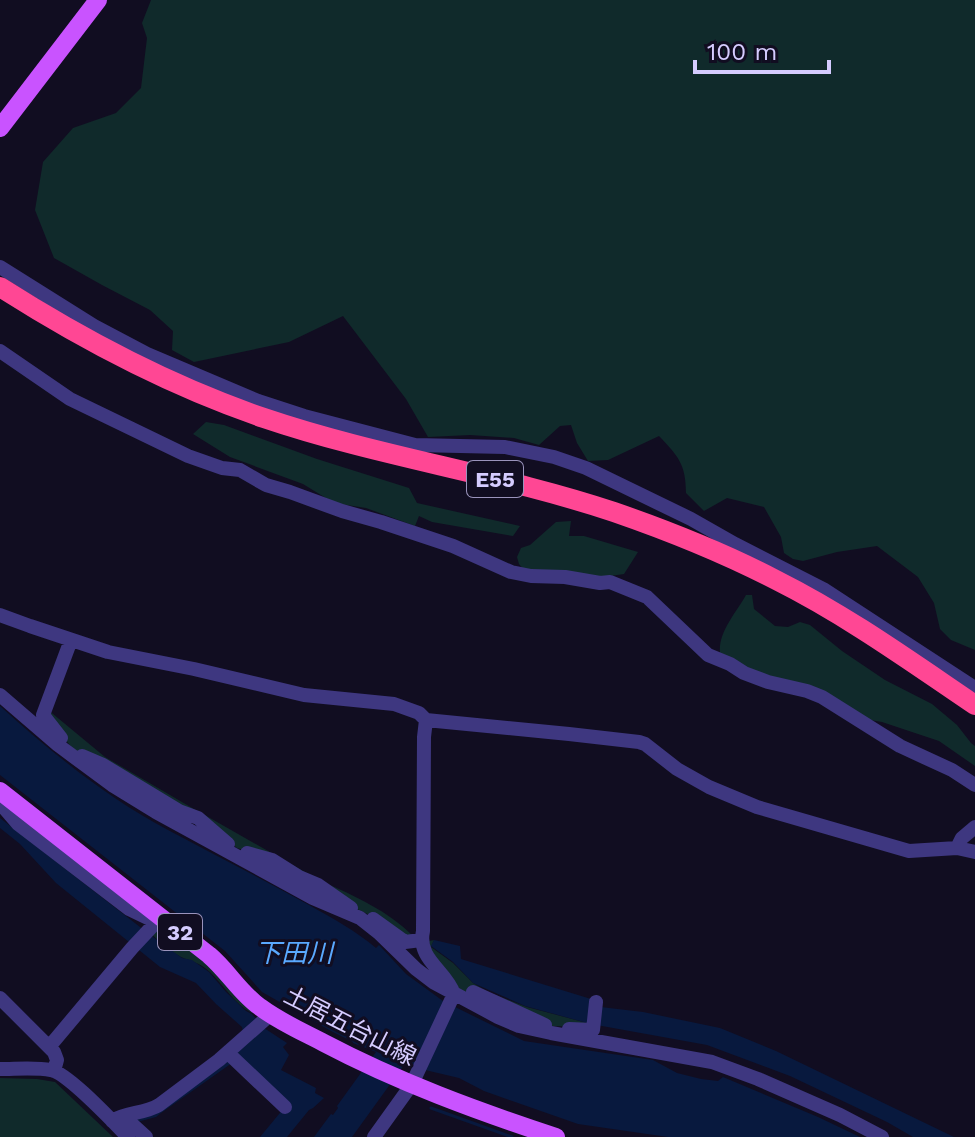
<svg xmlns="http://www.w3.org/2000/svg" width="975" height="1137" viewBox="0 0 975 1137" font-family="'Work Sans','Noto Sans JP',sans-serif">
<style>
.green{fill:#102a2b}
.water{fill:#08193e}
.lines{fill:none;stroke-linecap:round;stroke-linejoin:round}
.stream{stroke:#08193e;stroke-width:3}
.minor{stroke:#3e3780;stroke-width:14}
.major{stroke:#c953ff;stroke-width:18}
.highway{stroke:#ff4794;stroke-width:20}
.labels{text-anchor:middle;stroke-width:6;stroke-linejoin:round;paint-order:stroke}
.shield{fill:#110d21;stroke:#9a93bc;stroke-width:2}
.shield-label{font-size:22px;font-weight:bold;fill:#d5ccff}
.street-label{font-size:24px;fill:#d5ccff;stroke:#110d21}
.water-label{font-size:26px;font-style:italic;fill:#5aa9ff;stroke:#110d21}
</style>
<rect width="100%" height="100%" fill="#110d21"/>
<!-- green -->
<path class="green" d="M151,0H975V650L951,640L940,629L934,603L918,577L877,546L837,552L803,561L793,559L784,553L781,537L764,507L727,498L704,511L686,493C686,464 678,456 659,436L608,460L588,461L577,443L571,425L560,426L539,445L514,438L470,435L428,437L406,399L343,316L289,342L194,362L172,350L173,331L150,310L102,285L54,258L35,210L43,162L73,128L116,113L141,88L147,38L142,23Z
M206,422L224,425L317,459L409,488L417,503L520,526L513,536L432,522L419,516L415,526L366,508L334,503L303,484L230,457L193,434Z
M571,521L569,536H584L638,552L624,574L596,578L524,570L519,564L517,557L521,548L530,545L556,522Z
M746,595H752L754,609L775,626L788,627L800,622L810,625L842,651L885,680L932,704L957,725L971,743L975,746V766L939,741L882,722L870,720L749,670L720,653C718,632 736,613 746,595Z
M47,709L105,757L199,812L195,815L72,748L46,715Z
M203,814L319,880L272,858L237,848L213,829Z
M323,882C355,896 388,911 413,936L408,937L374,917L357,909Z
M161,924L209,963L254,1010L252,1013C234,1004 224,985 210,972C199,962 193,962 181,957C171,952 159,941 150,933Z
M434,940L431,947L453,963L473,983L488,992L527,1007L591,1024L588,1027L550,1026L468,999L431,955L429,941Z
M0,1078L37,1079L55,1082L113,1137H0Z"/>
<!-- water -->
<path class="water" d="M0,706C52,753 106,797 168,830C215,855 262,879 309,905C332,918 356,931 376,948L379,945L406,974L443,1001L524,1041L653,1060L677,1073L701,1079L718,1081L723,1077L818,1117L860,1137H668L578,1124L484,1091L459,1078L404,1065L352,1137H314L331,1114L333,1115L338,1108L337,1106L376,1052L353,1043V1042L331,1031L262,992L225,951L0,775Z
M0,818L149,934L182,958L192,960L209,972L226,992L246,1011L252,1014L264,1028L287,1043L283,1047L289,1055L281,1070L316,1088L315,1093L324,1098L313,1108L309,1110L287,1137H260L289,1102L239,1058L161,1113L156,1117L137,1122L133,1118L151,1115L243,1032L242,1027L216,1004L196,983L160,967L56,883L20,844L0,828Z
M434,940L460,946L461,959L591,999L592,1006L643,1012L720,1028L776,1051L954,1137H913L887,1122L790,1076L707,1045L591,1024L525,1006L473,983L453,962L431,946Z"/>
<g class="lines">
<!-- stream -->
<path class="stream" d="M431,1108L512,1137"/>
<!-- minor -->
<path class="minor" d="M0,267L94,326L147,354L258,401L304,416L415,445L505,447L554,457L586,468L691,519L735,544L825,590L975,688
M0,351L70,399L188,456L222,468L240,470L266,485L290,492L342,511L381,522L453,546L511,572L531,576L565,577L600,583L610,582L647,597L708,655L730,664L744,673L768,682L807,691L822,697L900,746L952,770L975,785
M0,615L30,626L108,652L194,669L304,695L394,704L419,713L426,720L569,734L639,742L645,744L677,769L709,787L757,807L909,851L957,848L975,852
M0,695L58,745L112,785L156,812L313,898L360,918L379,933L416,969L433,982L498,1017L519,1026L551,1033L712,1062L758,1079L840,1115L882,1137
M61,738L43,715L71,640
M82,756L103,765L179,811L198,818L228,844
M0,803L18,824L129,909L156,922
M957,848L962,838L975,827
M247,853L272,860L299,877L318,885L351,908
M373,919L405,942L421,940
M473,992L545,1025
M0,998L54,1052L57,1060L54,1071
M569,1029L593,1030L596,1002
M49,1047L132,948L161,917
M228,1053L285,1107
M0,1069C16,1069 35,1067 51,1070C69,1074 113,1122 128,1137
M123,1116L146,1137
M112,1121C126,1112 144,1114 159,1105L219,1060L271,1014
M374,1137L412,1084L454,994C446,970 417,960 423,931L424,737L426,720"/>
<!-- major -->
<path class="major" d="M0,128L98,0
M0,791L209,955C228,971 240,993 260,1007C280,1022 303,1032 324,1043C398,1082 477,1111 556,1137"/>
<!-- highway -->
<path class="highway" d="M0,287C83,340 170,386 264,418C379,457 500,474 614,512C669,531 724,553 776,580C846,615 910,661 975,705"/>
</g>
<g class="labels">
<!-- shield labels -->
<g class="shield">
<rect x="467" y="461" width="56" height="36" rx="6"/>
<rect x="158" y="914" width="44" height="36" rx="6"/>
</g>
<g class="shield-label">
<text x="495" y="487">E55</text>
<text x="180" y="940">32</text>
</g>
<!-- street labels -->
<g class="street-label">
<text transform="translate(350 1026) rotate(27)" y="8">土居五台山線</text>
</g>
<!-- water labels -->
<g class="water-label">
<text x="294" y="962">下田川</text>
</g>
</g>
<!-- scale -->
<path d="M695 60v12h134v-12" fill="none" stroke="#d5ccff" stroke-width="4"/>
<text x="707" y="60" font-size="24" fill="#d5ccff" stroke="#110d21" stroke-width="6" paint-order="stroke">100 m</text>
</svg>
